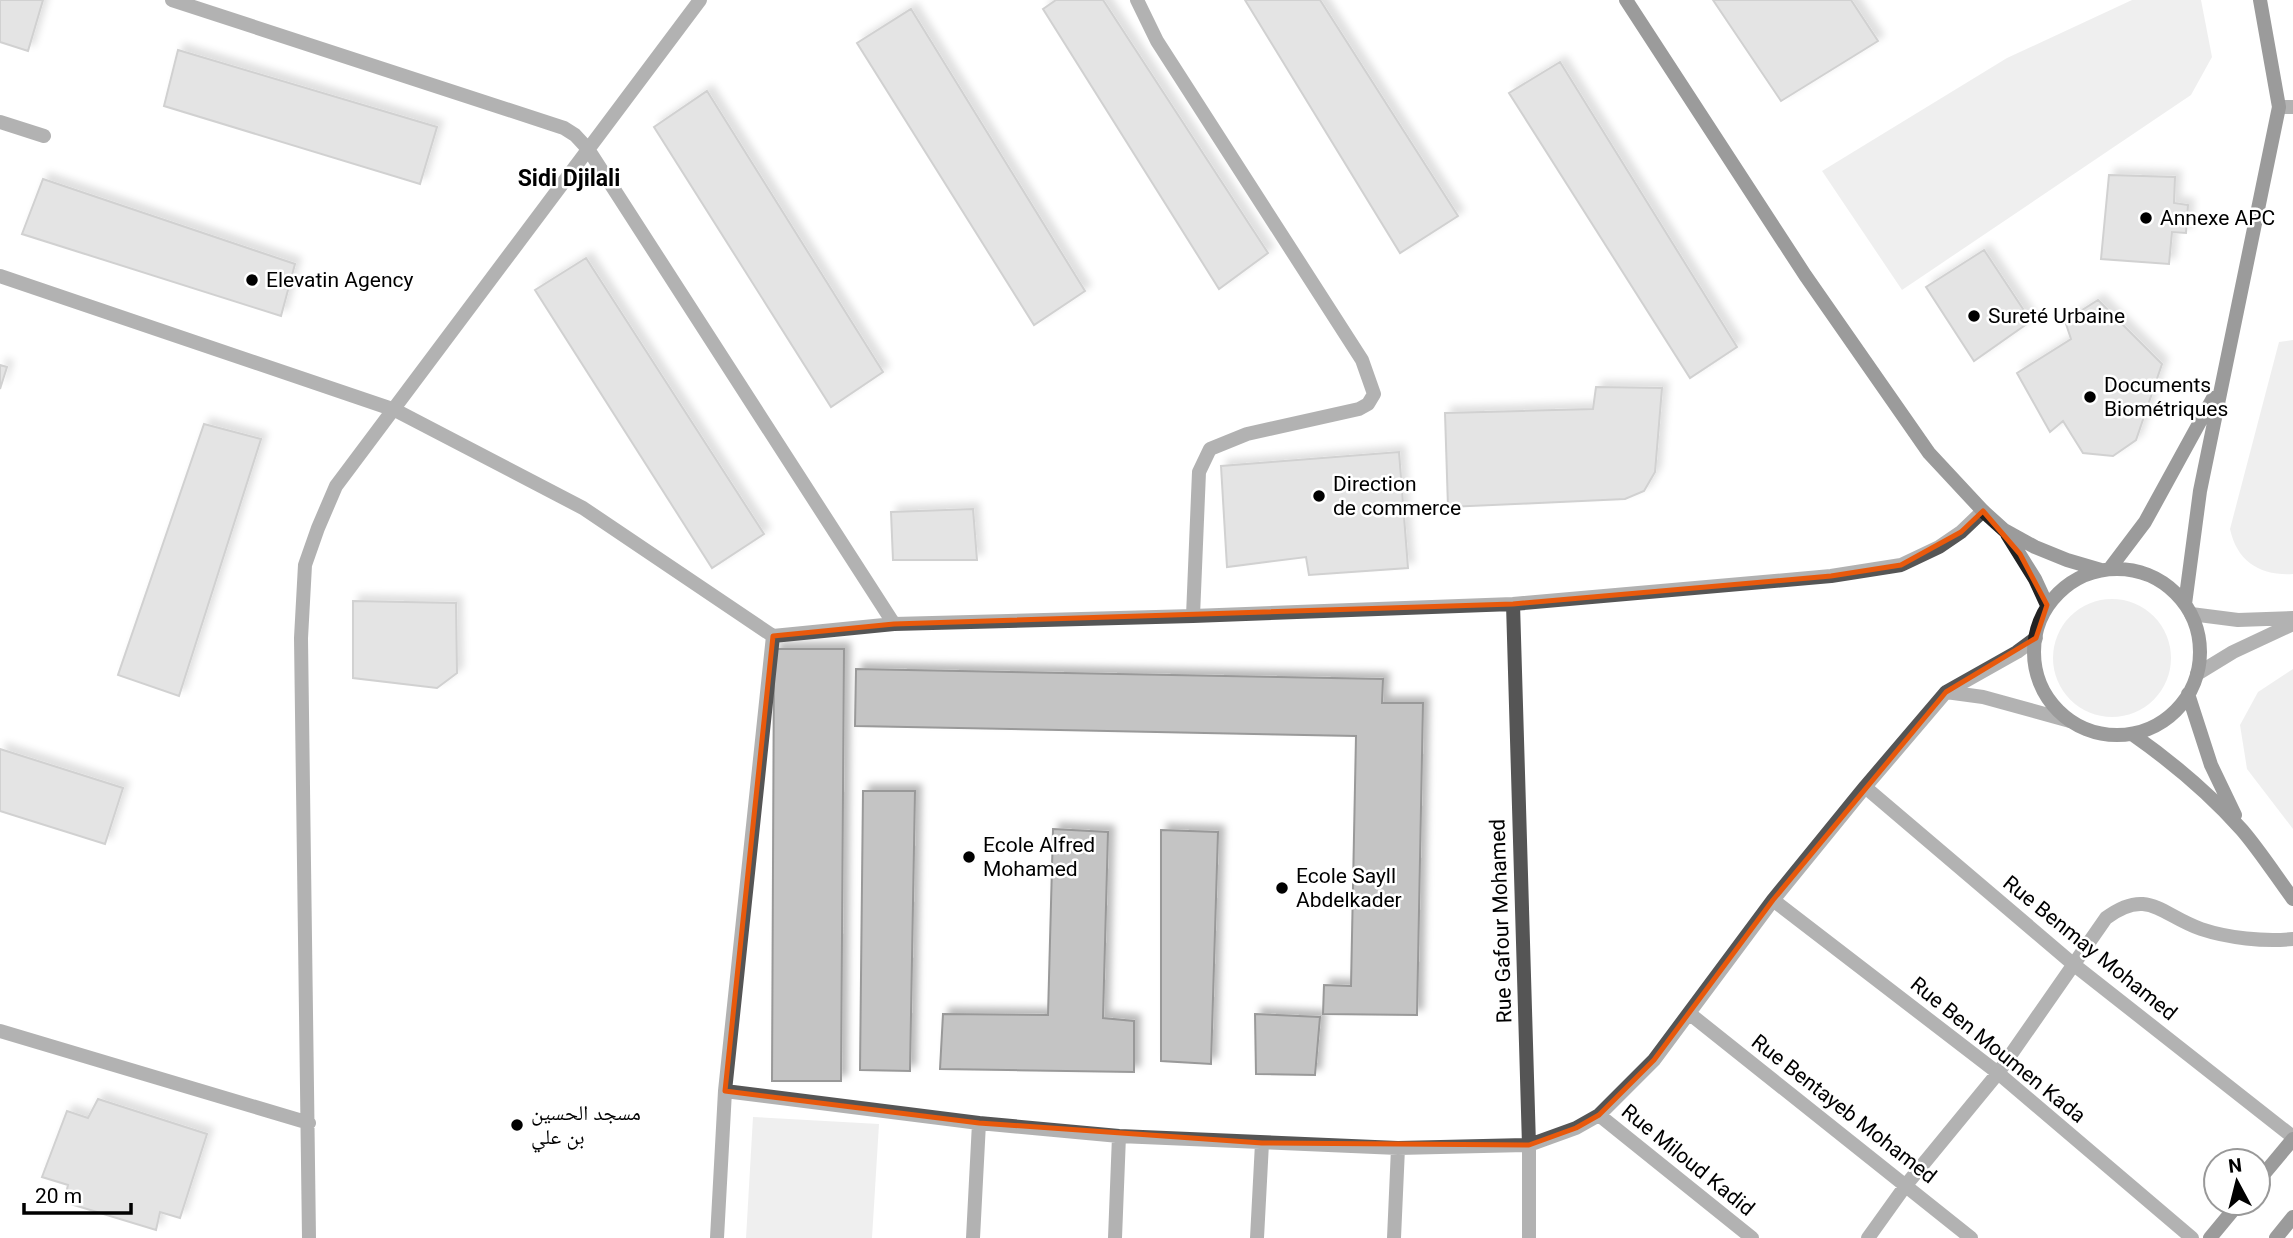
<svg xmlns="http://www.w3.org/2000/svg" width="2293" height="1238" viewBox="0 0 2293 1238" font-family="Roboto,'Noto Naskh Arabic',sans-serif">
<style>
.green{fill:#dcdcdc}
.building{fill:#c4c4c4;stroke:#999;stroke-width:2;filter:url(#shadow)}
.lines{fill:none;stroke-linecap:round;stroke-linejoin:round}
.minor{stroke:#555;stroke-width:14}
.tertiary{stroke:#555;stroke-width:14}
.secondary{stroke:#222;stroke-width:14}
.marked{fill:none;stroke:#e8590c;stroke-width:5;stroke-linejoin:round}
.poi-dot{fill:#000;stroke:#fff;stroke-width:2.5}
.labels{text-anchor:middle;stroke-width:5;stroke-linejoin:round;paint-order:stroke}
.poi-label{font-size:21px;fill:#000;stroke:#fff;text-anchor:start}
.street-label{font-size:21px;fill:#000;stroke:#fff}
.neighbourhood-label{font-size:23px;font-weight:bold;fill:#000;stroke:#fff}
</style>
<defs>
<filter id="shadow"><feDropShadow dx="6" dy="-6" stdDeviation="3.5" flood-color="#0004"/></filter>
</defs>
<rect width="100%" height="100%" fill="#fff"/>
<!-- green -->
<path class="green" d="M2132,0H2201L2212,57L2191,95L1902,290L1822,171L2007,58Z
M2293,340V574C2261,576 2237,562 2230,529L2279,342Z
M2053 658a59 59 0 1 1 118 0a59 59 0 1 1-118 0Z
M2293,669V829L2247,769L2240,725L2258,692Z
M753,1117L879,1124L872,1238H746Z"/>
<!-- building -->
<path class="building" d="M0,0H43L28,51L0,42Z
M1056,0H1103L1268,253L1219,289L1043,9Z
M1245,0H1320L1458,216L1400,253Z
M1713,0H1851L1878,41L1781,101Z
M911,9L1085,291L1034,325L857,43Z
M178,50L437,127L420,184L164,106Z
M1560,62L1737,347L1690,378L1509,93Z
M707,91L883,372L831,407L654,127Z
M2109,175L2175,177L2174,203L2188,205L2186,233L2172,232L2169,264L2101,259Z
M43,179L295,264L281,316L22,234Z
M1984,250L2031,321L1974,361L1926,287Z
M586,258L764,534L712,568L535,290Z
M2098,300L2162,364L2136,440L2113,456L2083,453L2063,421L2050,432L2017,373L2071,339L2065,321Z
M0,365L7,367L0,389Z
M1596,387L1662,388L1655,472L1644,491L1625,499L1448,507L1445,413L1593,409Z
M204,424L261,439L179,696L118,675Z
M1399,452L1408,568L1309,575L1306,557L1227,567L1221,466Z
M973,509L977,560H893L891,512Z
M353,601L456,603L457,673L437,688L353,678Z
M774,649H844L841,1081H772Z
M856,669L1383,679L1382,703H1423L1417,1015L1323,1014L1324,985L1351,986L1356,736L855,726Z
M0,749L123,788L105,844L0,811Z
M863,791H915L910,1071L860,1070Z
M1053,829L1108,832L1103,1018L1134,1021V1072L940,1069L943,1014L1048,1015Z
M1161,830L1218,832L1211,1064L1161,1061Z
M1255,1014L1320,1017L1315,1075L1256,1074Z
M98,1099L207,1134L180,1218L160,1212L156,1230L64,1202L68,1185L42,1177L67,1111L88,1118Z"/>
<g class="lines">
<!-- minor -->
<path class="minor" d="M172,0L564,128L575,135L588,149L894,624
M1137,0L1157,41L1362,360L1374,394L1368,404L1359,409L1247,434L1210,449L1199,472L1193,616
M2279,107H2293
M0,122L44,136
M0,276L395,410L583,508L773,636L894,624L1193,616L1513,604L1831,576L1901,565L1939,547L1961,532L1983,511
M1513,604L1529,1145V1238
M2036,638L2017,652L1946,692L1983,697L2070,721
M1865,787L2073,964L2293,1137
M1773,900L1998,1073L2192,1238
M1690,1014L1971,1238
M0,1031L309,1123
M725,1091L979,1123
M1599,1115L1752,1238
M309,1238L301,638L305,565L318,528L336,486L700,0
M717,1238L725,1091L773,636
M973,1238L979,1123L1119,1136L1398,1148L1529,1145L1576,1128L1599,1115L1654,1060L1773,900L1865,787L1946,692
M1115,1238L1119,1136
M1257,1238L1262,1143
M1394,1238L1398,1148
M1868,1238L1906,1185L1998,1073L2106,918C2148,887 2161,915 2201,929C2228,938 2264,942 2293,939"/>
<!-- tertiary -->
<path class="tertiary" d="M2191,614L2238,620L2293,618
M2197,674L2233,652L2293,624"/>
<!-- secondary -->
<path class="secondary" d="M1626,0L1805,275L1929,453L1983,511L2004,530L2035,547L2067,560L2101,570
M2007,534L2035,579L2047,605
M2111,567L2145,522L2213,398
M2034 652a83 83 0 1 1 166 0a83 83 0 1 1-166 0Z
M2185,604L2200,491L2279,107L2260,0
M2188,694L2211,765L2235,815
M2132,734C2172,762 2209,793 2242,830C2260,851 2276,876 2293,899
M2258,1181L2293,1139
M2210,1238L2239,1203
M2276,1238L2293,1217"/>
</g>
<!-- marked area -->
<path d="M0 0H2293V1238H0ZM1983,511L2020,554L2047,605L2036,638L1946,692L1773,900L1654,1060L1599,1115L1576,1128L1529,1145L1262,1143L979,1123L725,1091L773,636L894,624L1513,604L1831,576L1901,565L1961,532Z" fill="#fff" fill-opacity=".55" fill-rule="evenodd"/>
<path class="marked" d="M1983,511L2020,554L2047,605L2036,638L1946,692L1773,900L1654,1060L1599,1115L1576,1128L1529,1145L1262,1143L979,1123L725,1091L773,636L894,624L1513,604L1831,576L1901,565L1961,532Z"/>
<!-- markers -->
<g class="poi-dot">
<circle cx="2146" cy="218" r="7"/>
<circle cx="252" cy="280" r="7"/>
<circle cx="1974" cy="316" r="7"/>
<circle cx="2090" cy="397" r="7"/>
<circle cx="1319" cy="496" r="7"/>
<circle cx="969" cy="857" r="7"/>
<circle cx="1282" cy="888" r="7"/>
<circle cx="517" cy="1125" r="7"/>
</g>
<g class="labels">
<!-- poi labels -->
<g class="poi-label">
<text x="2160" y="225">Annexe APC</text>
<text x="266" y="287">Elevatin Agency</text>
<text x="1988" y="323">Sureté Urbaine</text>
<text x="2104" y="392">Documents<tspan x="2104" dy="24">Biométriques</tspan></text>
<text x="1333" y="491">Direction<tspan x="1333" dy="24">de commerce</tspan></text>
<text x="983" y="852">Ecole Alfred<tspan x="983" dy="24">Mohamed</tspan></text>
<text x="1296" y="883">Ecole Sayll<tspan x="1296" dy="24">Abdelkader</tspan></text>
<text x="531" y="1120">مسجد الحسين<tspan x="531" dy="24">بن علي</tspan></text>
</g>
<!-- street labels -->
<g class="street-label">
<text transform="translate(1501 921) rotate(-92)" y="7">Rue Gafour Mohamed</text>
<text transform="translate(2090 948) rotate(39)" y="7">Rue Benmay Mohamed</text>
<text transform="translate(1998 1050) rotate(39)" y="7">Rue Ben Moumen Kada</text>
<text transform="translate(1844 1109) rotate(38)" y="7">Rue Bentayeb Mohamed</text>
<text transform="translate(1688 1160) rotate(39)" y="7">Rue Miloud Kadid</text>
</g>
<!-- neighbourhood labels -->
<g class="neighbourhood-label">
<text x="569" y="186">Sidi Djilali</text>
</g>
</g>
<!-- north arrow -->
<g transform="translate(2237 1182) rotate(353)"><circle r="33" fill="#ffffff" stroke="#999999" stroke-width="2"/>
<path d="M0-5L12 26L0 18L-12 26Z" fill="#000000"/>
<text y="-10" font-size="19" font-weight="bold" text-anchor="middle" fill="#000000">N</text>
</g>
<!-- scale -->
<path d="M24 1203v10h107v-10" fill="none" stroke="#000000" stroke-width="3.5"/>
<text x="35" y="1203" font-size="21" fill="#000000" stroke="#ffffff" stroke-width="5" paint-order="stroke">20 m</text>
</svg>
